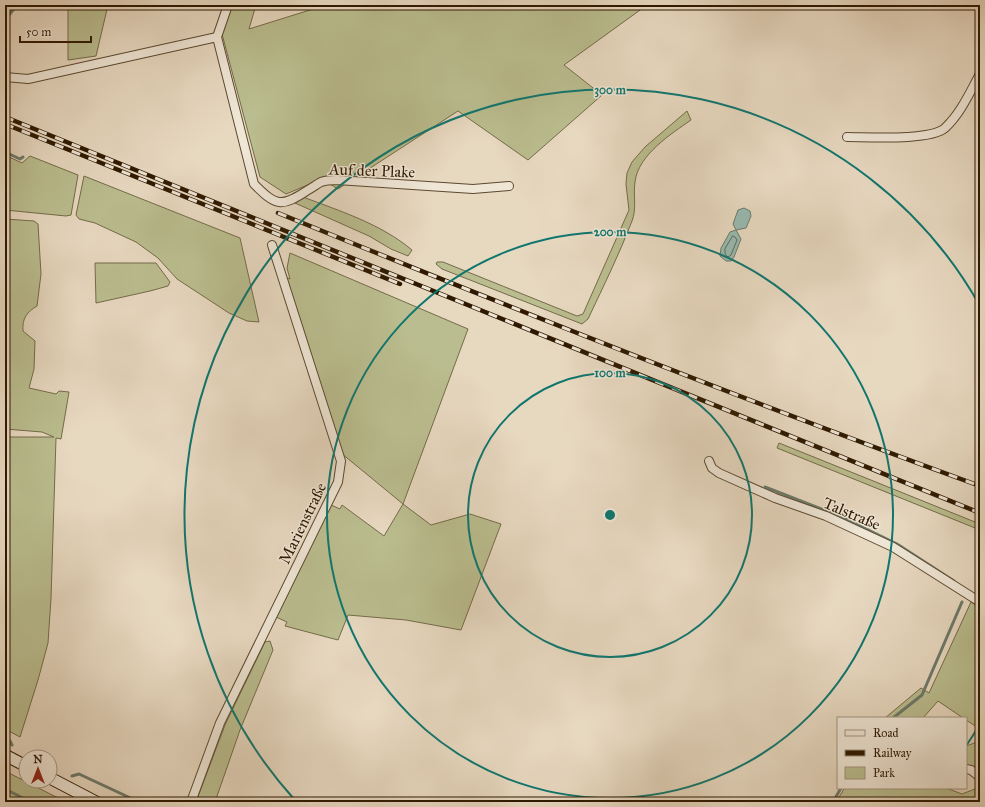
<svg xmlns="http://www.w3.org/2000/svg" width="985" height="807" viewBox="0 0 985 807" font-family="'IM FELL Great Primer',serif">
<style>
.green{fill:#babd8f;stroke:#746b48}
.water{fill:#97bab1;stroke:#6d7a6a}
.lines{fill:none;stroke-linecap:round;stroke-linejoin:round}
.shore{stroke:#626a58;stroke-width:1}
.stream{stroke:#6d7a6a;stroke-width:3}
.street-casing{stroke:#5c4930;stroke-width:10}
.secondary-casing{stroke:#2e1900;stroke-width:13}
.street{stroke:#efe6d6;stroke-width:8}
.secondary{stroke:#efe6d6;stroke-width:11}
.rail-casing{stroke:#2e1900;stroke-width:4.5}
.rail{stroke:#efe6d6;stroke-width:3;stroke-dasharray:9;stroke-linecap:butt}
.ring{fill:none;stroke:#0f766e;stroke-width:2}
.labels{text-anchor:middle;stroke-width:3;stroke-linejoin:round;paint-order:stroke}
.street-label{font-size:16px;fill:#2e1900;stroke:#efe6d6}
.centre{fill:#0f766e;stroke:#efe6d6;stroke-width:2}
.ring-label{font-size:12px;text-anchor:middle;font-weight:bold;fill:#0f766e;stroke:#efe6d6;stroke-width:3;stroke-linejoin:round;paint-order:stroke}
</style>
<rect width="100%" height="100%" fill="#e7d8c0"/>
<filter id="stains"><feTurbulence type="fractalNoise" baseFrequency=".005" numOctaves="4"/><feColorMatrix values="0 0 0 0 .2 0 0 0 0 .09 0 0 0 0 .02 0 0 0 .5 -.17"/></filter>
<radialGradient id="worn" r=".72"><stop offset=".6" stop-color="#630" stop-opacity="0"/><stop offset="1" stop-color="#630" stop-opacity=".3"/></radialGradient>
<!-- green -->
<path class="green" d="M68,5H108L96,56L68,60Z
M232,5H256L249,29L326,5H647L564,65L602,95L528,160L458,111L338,189L322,179L286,194L260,177L222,34Z
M687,111L691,120C671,134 638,155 635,182C633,195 637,209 632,221C619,255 603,287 588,319L582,324L442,269L436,264L437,262H443L577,316L583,314L629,210L626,184L627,173L632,162L645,147Z
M5,155L22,163L30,156L78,175L71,215L66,216L5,210Z
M84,176L240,238L259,322L247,321L229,313L177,279L158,258L136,242L95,223L79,219L76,215Z
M303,197C340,211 381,224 412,250L408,256L391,249L369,236L295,203Z
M5,219L34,221L38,224L41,274L37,306C27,312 22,318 23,331L35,341L34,369L29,388L56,394L59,391L69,392L61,439L56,438L51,598L48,643L38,680L20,737L5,729V437H54L42,432L5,429Z
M290,253L468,329L403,504L431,525L470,514L501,524L461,630L406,620L348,615L338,640L285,626L287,622L276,617L329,504L340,509L342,505L384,536L403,504L341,453L285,277L290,279L287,268Z
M95,263H156L170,282L168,286L150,291L96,303Z
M779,443L980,524V530L777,448Z
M971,602L980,608V729L966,720V718H963L938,701L923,718H885L921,688L929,693Z
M270,641L273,650L240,730L215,802H196L225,725L265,642Z
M980,741V773L966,766V746Z
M5,771L66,802H5Z
M980,787V802H836L844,789L843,788H946L962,794Z"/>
<!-- water -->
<path class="water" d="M744,208L750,211L751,216L746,228L736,230L741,239L734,257L731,261H726L720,256L721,248L730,232L736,230L733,224L738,210Z"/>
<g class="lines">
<!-- shore -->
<path class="shore" d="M733,236L735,237L737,240L731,255L728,257L725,254V249Z"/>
<!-- stream -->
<path class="stream" d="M5,20L17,5
M5,152L20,159L23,157
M765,487L842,517L897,544L954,581
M893,718L922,695L962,602
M5,738L10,741L12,745
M72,776L79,774L139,802
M5,789L31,802
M833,802L841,788"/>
<!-- street casing -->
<g class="street-casing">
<path id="street" d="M228,5L217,37L254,184C276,206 281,208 308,190C312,188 317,184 321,182C326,180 332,180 337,180L473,189L509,186
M5,77L28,79L217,37
M847,137C868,137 930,141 945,128C961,113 970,92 980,74
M709,461L712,468L719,473L775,498L826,516L893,547L980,602
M966,769L971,770L980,777
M191,802L220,723L338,482L341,461L272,245"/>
</g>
<!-- secondary casing -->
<g class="secondary-casing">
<path id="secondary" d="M5,755L26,766
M50,778L96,802"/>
</g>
<!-- street -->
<use href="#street" class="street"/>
<!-- secondary -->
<use href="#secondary" class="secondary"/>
<!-- rail casing -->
<g class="rail-casing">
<path id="rail" d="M5,117L980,513
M5,124L400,284
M278,213C511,308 744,400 980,486"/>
</g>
<!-- rail -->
<use href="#rail" class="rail"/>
</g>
<!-- distance rings -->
<g class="ring">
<circle cx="610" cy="515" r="142"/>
<circle cx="610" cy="515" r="283"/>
<path d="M980 724A425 425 0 0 1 966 746M294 799A425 425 0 1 1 980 306"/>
</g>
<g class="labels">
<!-- street labels -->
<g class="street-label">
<text transform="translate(372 170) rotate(2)" y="6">Auf der Plake</text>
<text transform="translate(852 513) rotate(23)" y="6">Talstraße</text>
<text transform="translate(302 523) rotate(-64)" y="6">Marienstraße</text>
</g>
</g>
<circle cx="610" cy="515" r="6" class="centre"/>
<g class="ring-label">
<text x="610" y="94">300 m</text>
<text x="610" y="236">200 m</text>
<text x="610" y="377">100 m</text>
</g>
<!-- margin -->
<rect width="985" height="807" fill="none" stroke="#e7d8c0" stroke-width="20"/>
<rect x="6" y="6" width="973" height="795" fill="none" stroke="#2e1900" stroke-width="2"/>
<rect x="10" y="10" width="965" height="787" fill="none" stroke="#2e1900"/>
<!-- legend -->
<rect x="837" y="717" width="130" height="72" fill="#efe6d6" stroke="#a29480"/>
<rect x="845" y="730" width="20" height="6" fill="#efe6d6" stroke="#a29480"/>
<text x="873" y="737" font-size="12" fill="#2e1900">Road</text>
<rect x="845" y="750" width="20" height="6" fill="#2e1900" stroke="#a29480"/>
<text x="873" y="757" font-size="12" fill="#2e1900">Railway</text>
<rect x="845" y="767" width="20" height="12" fill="#babd8f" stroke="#a29480"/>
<text x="873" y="777" font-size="12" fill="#2e1900">Park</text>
<!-- north arrow -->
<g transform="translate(38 769)"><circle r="19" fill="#efe6d6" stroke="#a29480"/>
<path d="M0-3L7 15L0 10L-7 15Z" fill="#8f2418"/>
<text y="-6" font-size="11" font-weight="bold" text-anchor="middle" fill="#2e1900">N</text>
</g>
<!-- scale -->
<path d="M20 36v6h71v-6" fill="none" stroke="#2e1900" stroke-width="2"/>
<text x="26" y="36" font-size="12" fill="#2e1900" stroke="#efe6d6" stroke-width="3" paint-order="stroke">50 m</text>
<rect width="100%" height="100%" filter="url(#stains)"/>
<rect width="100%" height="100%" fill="url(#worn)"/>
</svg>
